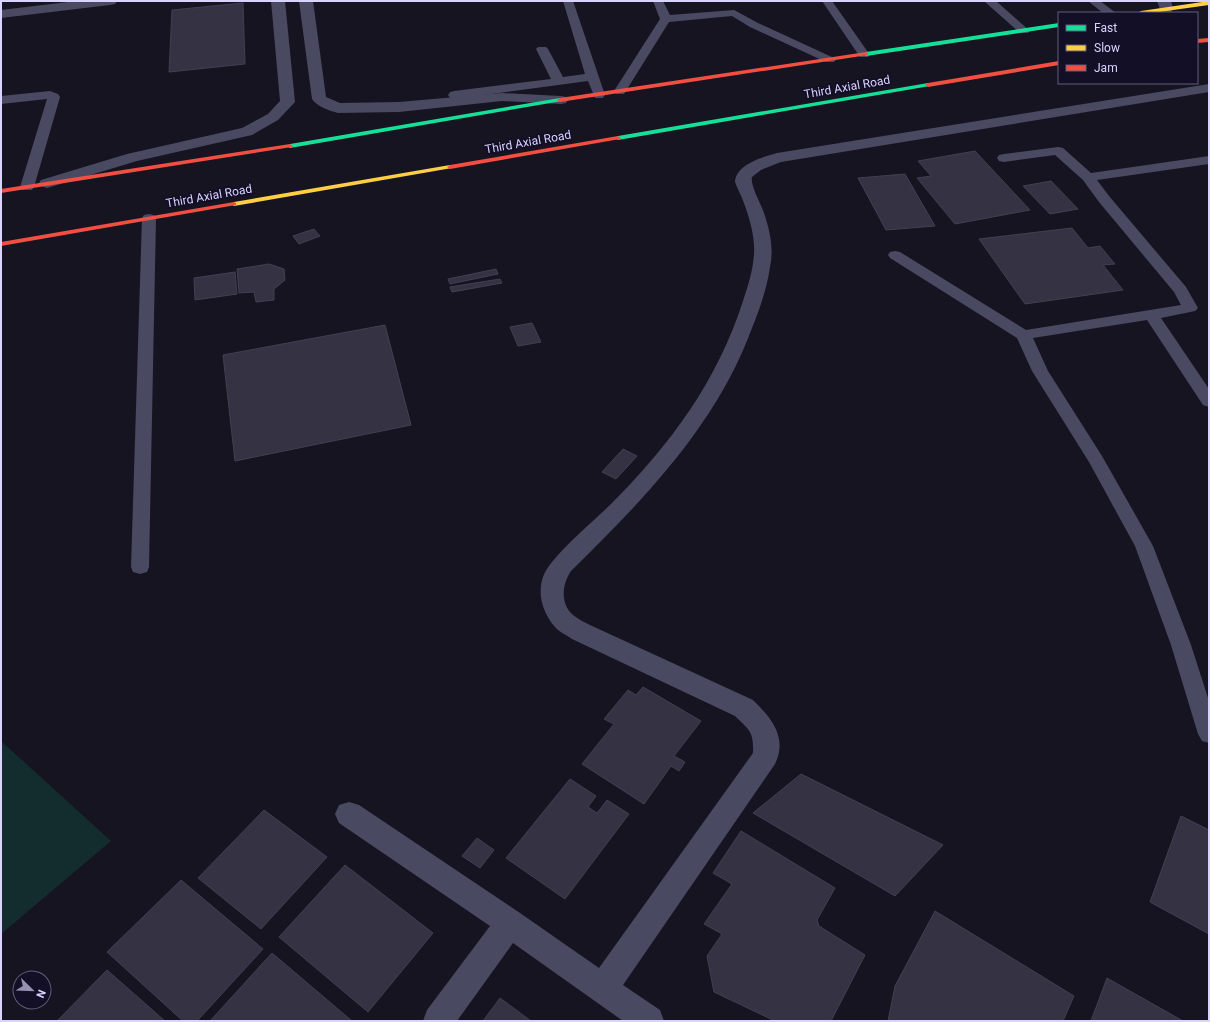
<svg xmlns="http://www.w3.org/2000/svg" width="1210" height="1022" viewBox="0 0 1210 1022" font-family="Roboto,sans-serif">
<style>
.green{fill:#132c2d}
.building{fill:#343243;stroke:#433f54}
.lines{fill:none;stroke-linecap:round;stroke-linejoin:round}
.lane{fill:#4a4962;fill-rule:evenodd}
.street{fill:#4a4962;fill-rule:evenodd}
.fast{fill:#16e098;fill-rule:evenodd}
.slow{fill:#ffcf43;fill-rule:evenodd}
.jam{fill:#f24e42;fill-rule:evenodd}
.labels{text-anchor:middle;stroke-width:4;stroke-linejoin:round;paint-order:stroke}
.far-street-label{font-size:12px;fill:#d9d4ff;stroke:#130f26}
</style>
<rect width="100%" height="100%" fill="#161421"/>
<!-- green -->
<path class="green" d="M1,741L111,841L1,934Z"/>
<!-- building -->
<path class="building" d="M243,3L245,64L169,72L172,10Z
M975,151L1030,210L955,224L917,178L931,176L918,161Z
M905,174L935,226L886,230L858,178Z
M1051,181L1078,209L1050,214L1023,186Z
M1072,228L1088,248L1100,246L1115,264L1103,265L1123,290L1025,304L979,239Z
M314,229L320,236L299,244L293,236Z
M269,264L284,269L285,280L274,289V300L256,302L254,292L239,293L237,269Z
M496,269L498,274L450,284L448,279Z
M235,272L237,294L195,300L194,278Z
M500,279L502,283L452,292L450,287Z
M532,323L541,342L518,346L510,327Z
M385,325L411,425L235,461L223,355Z
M623,449L637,456L616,479L602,472Z
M643,687L701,721L674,756L685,762L679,771L671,766L644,804L582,764L614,724L604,719L628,690L636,695Z
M801,774L943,845L895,896L753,813Z
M570,779L596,796L588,807L597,813L607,800L629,814L565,899L506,858Z
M264,810L327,857L261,929L198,878Z
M1181,816L1209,830V934L1150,902Z
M741,831L835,888L817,920L819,926L865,955L831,1021H775L714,992L707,956L722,934L704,924L732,884L713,873Z
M477,838L494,850L480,868L462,856Z
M345,865L433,933L368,1012L279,937Z
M181,880L263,949L197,1021H183L107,952Z
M935,911L1074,996L1063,1021H888L895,986Z
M272,953L352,1021H210Z
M107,970L165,1021H57Z
M1107,978L1183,1021H1091Z
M500,998L531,1021H483Z"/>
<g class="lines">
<!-- lane -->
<path class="lane" d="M563,1H573L605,95L603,98H595L588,81L454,99L450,98L448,95L450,92L454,91L551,79L536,49L538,47H546L548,49L563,77L585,74Z
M653,1H663L670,15L734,10L758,23L834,58L836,60L834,62H826L750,27L732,16L669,22L624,94H616L614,91L660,19Z
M822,1H832L870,55L868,57H860Z
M984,1H996L1030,31L1028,33H1020Z
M1088,1H1100L1116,13H1103Z
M50,91L58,94L60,97L34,187L32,190H22L20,187L47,99L1,104V96Z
M1058,147L1063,148L1091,173L1209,156V164L1097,180L1109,196L1186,287L1198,308L1195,311L1161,318L1209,389V407L1203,405L1147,320L1033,338L1048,371L1102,456L1153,546L1191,645L1209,701V743L1202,741L1198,734L1171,645L1135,546L1089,462L1032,371L1017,338L890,258L888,255L890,252L895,251L900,252L1026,330L1181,305L1174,292L1099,202L1083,180L1055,155L1004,162L999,161L997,158L999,155L1004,154Z
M149,214L154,215L156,218L149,567L147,572L140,574L133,572L131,567L142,218L144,215Z"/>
<!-- street -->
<path class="street" d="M76,1H117L115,4L110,5L1,18V10Z
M271,1H285L295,102L278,120L252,135L137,161L47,188L41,186L39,183L41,180L127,154L242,128L268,114L280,101Z
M299,1H313L326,97L340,103L399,102L502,93L561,96L566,97L568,100L566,103L561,104L502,101L399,112L338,113C330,111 316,106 312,99Z
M1157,1H1171L1173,9L1171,12H1161Z
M1209,84V92L781,162L761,170L752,177C750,185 761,204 764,213C770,231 774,249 770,267C767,288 760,308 752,328C716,426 644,499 571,571C562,584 560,604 573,615C578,619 584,622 590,625L753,700C771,718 788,737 775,764L623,985L660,1010L664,1021H623L513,943L457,1021H423L427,1010L490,926L339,823L335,814L339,805L349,802L359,805L520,913L599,968L753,753C754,731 749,730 735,716L572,639C567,635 559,632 555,627C543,613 537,595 543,577C549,558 595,520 611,504C670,445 717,382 743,301C749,283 755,264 754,245C753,229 748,213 742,198C740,193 737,188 735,182C736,164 763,157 777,153Z"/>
<!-- fast -->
<path class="fast" d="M1059,23V27L866,56L863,54L866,52Z
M928,83L930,84V86L618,140L615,138L618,136Z
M560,98L562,99V101L290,148L287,146L290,144Z"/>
<!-- slow -->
<path class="slow" d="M1209,1V5L1152,13H1138L1141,11Z
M450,165L453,167L452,168L234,206L231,204L234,202Z"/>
<!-- jam -->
<path class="jam" d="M1209,38V42L1197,43V39Z
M866,52L868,53V55L560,102L557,100L560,98Z
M1059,61V65L928,87L925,85L928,83Z
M618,136L621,138L620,139L450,169L447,167L450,165Z
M290,144L293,146L292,147L1,193V189Z
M234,202L236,203V205L1,246V242Z"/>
</g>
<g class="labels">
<!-- far-street labels -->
<g class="far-street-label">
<text transform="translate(847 87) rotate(-10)" y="4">Third Axial Road</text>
<text transform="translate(528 142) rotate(-10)" y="4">Third Axial Road</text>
<text transform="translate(209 196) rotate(-10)" y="4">Third Axial Road</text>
</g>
</g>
<!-- border -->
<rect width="1210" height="1022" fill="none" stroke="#d9d4ff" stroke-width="4"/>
<!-- legend -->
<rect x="1058" y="12" width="140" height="72" fill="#130f26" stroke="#625e7d"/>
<rect x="1066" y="25" width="20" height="6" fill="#16e098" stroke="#625e7d"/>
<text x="1094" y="32" font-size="12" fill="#d9d4ff">Fast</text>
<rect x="1066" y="45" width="20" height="6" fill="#ffcf43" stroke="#625e7d"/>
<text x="1094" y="52" font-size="12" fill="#d9d4ff">Slow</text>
<rect x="1066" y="65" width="20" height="6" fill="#f24e42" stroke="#625e7d"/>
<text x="1094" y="72" font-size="12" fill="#d9d4ff">Jam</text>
<!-- north arrow -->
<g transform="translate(32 990) rotate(113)"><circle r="19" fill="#130f26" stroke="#625e7d"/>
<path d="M0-3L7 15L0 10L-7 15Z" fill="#9591b1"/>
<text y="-6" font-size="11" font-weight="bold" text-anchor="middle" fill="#d9d4ff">N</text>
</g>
</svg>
